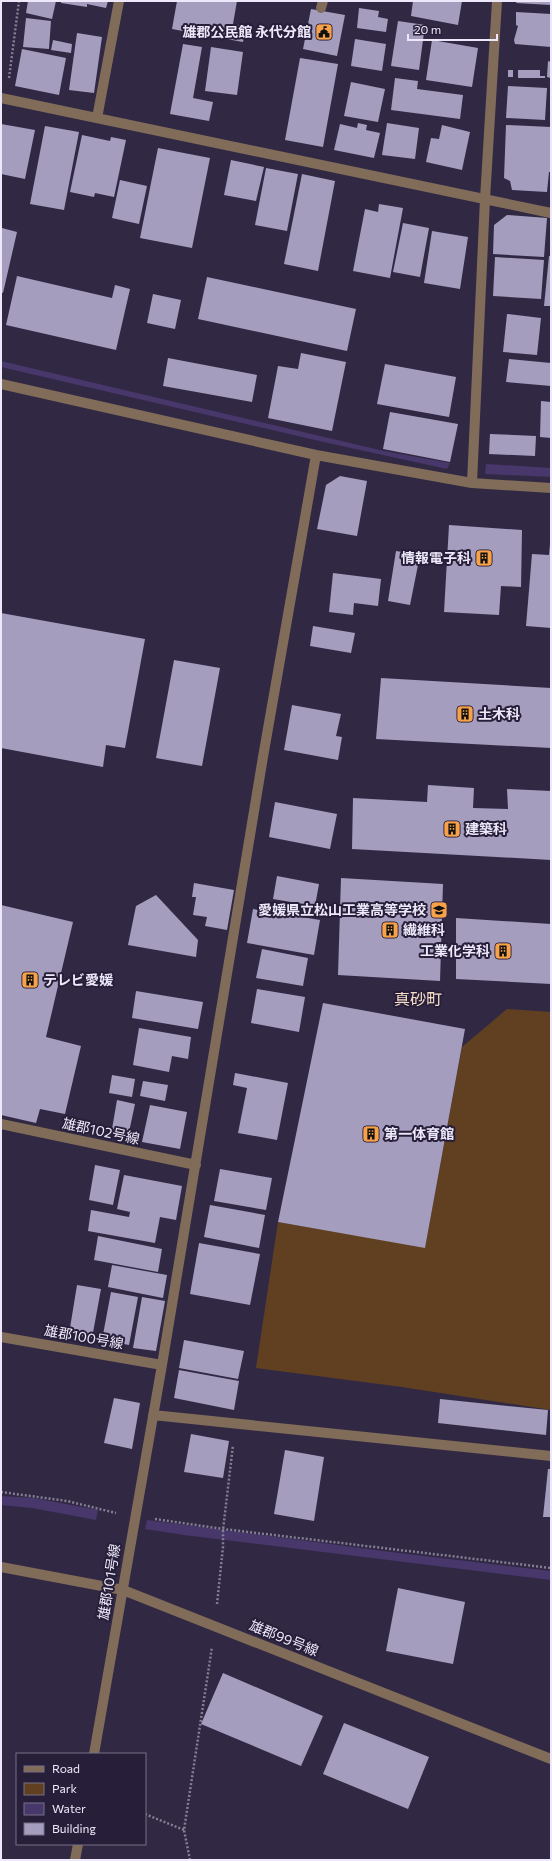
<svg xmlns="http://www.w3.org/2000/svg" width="552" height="1861" viewBox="0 0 552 1861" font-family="Commissioner,'Noto Sans JP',sans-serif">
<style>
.green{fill:#604021}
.water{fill:#47376b}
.building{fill:#a59dbd}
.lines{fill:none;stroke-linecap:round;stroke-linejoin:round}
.path{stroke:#857f95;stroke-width:2.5;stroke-dasharray:2 2;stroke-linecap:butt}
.service{stroke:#816c59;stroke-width:10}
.minor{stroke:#816c59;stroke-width:10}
.labels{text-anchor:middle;stroke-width:4;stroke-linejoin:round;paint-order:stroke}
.poi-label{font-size:14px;font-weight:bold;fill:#ede9fa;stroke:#271f39;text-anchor:start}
.street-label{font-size:14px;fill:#ede9fa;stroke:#271f39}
.quarter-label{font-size:16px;fill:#f6ddc8;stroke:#271f39}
</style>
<rect width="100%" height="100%" fill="#312944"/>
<!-- green -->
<path class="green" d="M507,1009L551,1012V1410L402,1387L256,1368L278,1222L425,1247L462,1047Z"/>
<!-- water -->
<path class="water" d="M1,361L384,451L450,463L447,469L328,443L1,367Z
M486,464L551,468V477L485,474Z
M1,1496L34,1498L98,1510L96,1520L32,1508L1,1505Z
M147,1520L391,1552L551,1571V1580L184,1535L145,1529Z"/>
<!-- building -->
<path class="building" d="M28,1H56L52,19L26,13Z
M61,1H108L106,8L87,4V7L61,3Z
M177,1H237L233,24L246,26L243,42L172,29Z
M413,1H462L458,25L411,16Z
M517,1H551V5L516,3Z
M359,8L379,11L378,17L388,19L386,32L357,28Z
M311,9L345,15L337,56L303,49Z
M516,12L551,14V47L515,44L514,40L518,26L516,25Z
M26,18L51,21L49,49L23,47Z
M398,21L425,25L419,70L391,66Z
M77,33L102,37L94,93L69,90Z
M355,39L386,44L382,71L351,66Z
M53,40L72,44L71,53L51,50Z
M432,40L478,48L472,87L426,80Z
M183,44L202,47L193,98L213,102L209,121L170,114Z
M211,47L243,52L237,95L205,91Z
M22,49L66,58L59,95L15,86Z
M300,58L338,64L323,147L285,140Z
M548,61L551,62V78L547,77Z
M508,70H513V77H508Z
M518,70H540V76H545V78H518Z
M395,78L418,81L417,89L463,95L460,119L391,110Z
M351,82L385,89L378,122L344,116Z
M508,86L547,88L545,120L506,118Z
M358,123L367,125L366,130L380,133L374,158L334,150L340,124L357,128Z
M387,123L419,128L415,159L382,155Z
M1,124L35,130L25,179L1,174Z
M442,125L470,132L462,170L426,162L431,138L439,139Z
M506,125L551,127V172H549L547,192L512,190L510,181L504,178Z
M45,126L79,132L64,210L30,204Z
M82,135L110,141L111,137L126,140L114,197L95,193L94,197L70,192Z
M158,148L210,158L192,248L140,238Z
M231,160L264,167L256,201L224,195Z
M266,168L298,174L287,231L255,225Z
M302,174L335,181L318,271L284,264Z
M120,180L147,186L139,224L112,218Z
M379,204L403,208L390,278L353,271L365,209L378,212Z
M507,215L547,218L544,257L493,254L494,225Z
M403,223L429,228L420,277L393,272Z
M2,228L17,232L3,293L1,292Z
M432,231L468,237L460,289L424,283Z
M549,256H551V306H544Z
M495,257L544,260L541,299L493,296Z
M17,276L112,298L115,285L130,289L116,350L6,325Z
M207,277L356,309L347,351L198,319Z
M153,294L181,300L175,329L147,323Z
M507,314L541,318L537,355L503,352Z
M301,353L346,362L332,431L268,418L278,366L298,369Z
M168,358L257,375L252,402L163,386Z
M509,359L551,363V386L506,382Z
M385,364L456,377L449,417L377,404Z
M541,401L551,402V438L540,437Z
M390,412L458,424L450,462L383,449Z
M490,434L536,436L535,456L489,454Z
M340,476L367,481L357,536L317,529L326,485Z
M449,525L522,530L521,587L501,586L499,615L444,612Z
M550,544L551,628L526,626L532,554L549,555Z
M396,551L420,555L410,605L388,601Z
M333,573L381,579L378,606L354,603L353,615L329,612Z
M1,613L145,639L125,748L106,745L103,767L1,748Z
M313,626L355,633L351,653L310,646Z
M174,660L220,668L202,766L156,758Z
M381,678L551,688V748L376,739Z
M292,705L341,714L336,736L342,737L338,760L284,750Z
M428,785L474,788L473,808L508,809L507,789L551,791V860L352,849L353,798L427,802Z
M275,802L337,814L330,849L269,837Z
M277,876L319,884L315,906L273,899Z
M341,878L443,884L440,981L338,975Z
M194,883L234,890L227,930L205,926L207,917L193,915L196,897H192Z
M156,895L198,940L196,957L128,945L136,906Z
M1,905L73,922L46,1037L81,1046L65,1114L40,1109L36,1123L1,1115Z
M253,909L320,920L314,955L247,943Z
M456,918L551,924V984L456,979Z
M262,949L308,958L303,986L256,978Z
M257,989L305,997L299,1032L251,1023Z
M136,991L203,1002L198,1029L132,1018Z
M323,1003L465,1029L425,1248L278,1222Z
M139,1028L191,1037L188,1059L172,1056L169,1072L133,1065Z
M235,1073L288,1083L277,1140L238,1133L247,1088L233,1085Z
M112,1075L135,1079L132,1097L109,1093Z
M143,1081L168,1085L165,1101L140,1096Z
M117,1100L135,1104L129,1132L112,1129Z
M150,1105L187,1112L180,1149L142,1142Z
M95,1165L120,1170L113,1205L89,1200Z
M220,1169L272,1178L266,1210L214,1201Z
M124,1175L182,1186L176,1220L160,1217L155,1243L88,1231L91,1210L129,1217L130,1212L117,1209Z
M210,1205L265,1215L259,1248L204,1237Z
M98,1236L162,1249L158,1272L94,1260Z
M199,1243L260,1254L250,1305L190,1294Z
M112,1265L167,1275L163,1298L108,1287Z
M77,1285L101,1289L92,1338L69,1334Z
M111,1292L138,1297L129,1345L102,1340Z
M142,1297L165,1301L156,1351L133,1348Z
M184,1340L244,1351L238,1379L179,1368Z
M179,1370L239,1381L234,1410L174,1398Z
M114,1398L140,1403L132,1449L104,1443Z
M440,1399L548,1410L546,1435L438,1423Z
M191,1434L229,1441L223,1478L184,1472Z
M285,1450L324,1457L314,1521L274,1514Z
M548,1469H551V1517H543Z
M398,1588L465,1602L453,1664L386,1651Z
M223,1673L323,1716L301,1766L201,1724Z
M344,1723L429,1757L408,1809L323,1774Z"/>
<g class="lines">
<!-- path -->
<path class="path" d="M9,78L19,1
M1,1492L67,1501L116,1513
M155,1519L223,1529L551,1568
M217,1604L223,1547V1530L233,1445
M145,1814L184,1830
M190,1860L184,1830L212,1647"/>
<!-- service -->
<path class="service" d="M321,8L323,1"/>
<!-- minor -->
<path class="minor" d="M1,98L551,213
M97,118L119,1
M1,384L316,455L472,483L551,488
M472,483L485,199L497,1
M1,1124L196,1165
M1,1337L162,1365
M153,1415L551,1456
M1,1567L123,1590L551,1759
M94,1754L162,1365L263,757L316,455
M75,1860L78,1844"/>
</g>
<!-- icons -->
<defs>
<g id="civic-square" transform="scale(0.9)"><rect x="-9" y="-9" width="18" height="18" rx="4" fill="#f7a149" stroke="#271f39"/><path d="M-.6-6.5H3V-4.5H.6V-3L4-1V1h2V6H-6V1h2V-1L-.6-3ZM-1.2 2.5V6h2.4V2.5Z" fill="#111"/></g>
<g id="building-square" transform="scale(0.9)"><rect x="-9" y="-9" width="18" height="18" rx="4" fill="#f7a149" stroke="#271f39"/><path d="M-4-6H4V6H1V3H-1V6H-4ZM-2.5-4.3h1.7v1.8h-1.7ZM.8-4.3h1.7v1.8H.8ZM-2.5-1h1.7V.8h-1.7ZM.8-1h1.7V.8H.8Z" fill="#111"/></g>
<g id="school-square" transform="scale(0.9)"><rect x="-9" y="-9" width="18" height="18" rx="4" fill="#f7a149" stroke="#271f39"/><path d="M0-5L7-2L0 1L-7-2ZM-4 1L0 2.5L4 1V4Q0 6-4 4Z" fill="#111"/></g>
</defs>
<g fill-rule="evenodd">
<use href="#civic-square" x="324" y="32"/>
<use href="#building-square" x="484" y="558"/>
<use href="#building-square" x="465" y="714"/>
<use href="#building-square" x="452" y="829"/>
<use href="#school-square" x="439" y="910"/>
<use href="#building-square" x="390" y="930"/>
<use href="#building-square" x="503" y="951"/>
<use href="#building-square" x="30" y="980"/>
<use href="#building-square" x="371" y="1134"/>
</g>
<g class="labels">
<!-- poi labels -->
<g class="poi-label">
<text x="311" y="37" text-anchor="end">雄郡公民館 永代分館</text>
<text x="471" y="563" text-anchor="end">情報電子科</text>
<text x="478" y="719">土木科</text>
<text x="465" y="834">建築科</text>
<text x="426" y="915" text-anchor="end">愛媛県立松山工業高等学校</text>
<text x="403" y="935">繊維科</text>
<text x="490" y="956" text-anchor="end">工業化学科</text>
<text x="43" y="985">テレビ愛媛</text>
<text x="384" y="1139">第一体育館</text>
</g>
<!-- street labels -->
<g class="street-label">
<text transform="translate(101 1131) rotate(12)" y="5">雄郡102号線</text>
<text transform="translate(84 1337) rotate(10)" y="5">雄郡100号線</text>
<text transform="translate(109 1582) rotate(-81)" y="5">雄郡101号線</text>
<text transform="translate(284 1638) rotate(22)" y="5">雄郡99号線</text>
</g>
<!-- quarter labels -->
<g class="quarter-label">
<text x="418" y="1005">真砂町</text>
</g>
</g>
<!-- border -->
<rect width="552" height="1861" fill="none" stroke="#ede9fa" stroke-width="4"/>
<!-- legend -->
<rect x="16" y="1753" width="130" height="92" fill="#271f39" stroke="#767086"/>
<rect x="24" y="1766" width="20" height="6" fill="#816c59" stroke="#767086"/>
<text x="52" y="1773" font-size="12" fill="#ede9fa">Road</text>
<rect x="24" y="1783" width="20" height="12" fill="#604021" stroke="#767086"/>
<text x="52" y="1793" font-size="12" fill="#ede9fa">Park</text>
<rect x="24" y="1803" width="20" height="12" fill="#47376b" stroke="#767086"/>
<text x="52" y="1813" font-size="12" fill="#ede9fa">Water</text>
<rect x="24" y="1823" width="20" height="12" fill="#a59dbd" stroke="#767086"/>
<text x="52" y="1833" font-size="12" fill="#ede9fa">Building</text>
<!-- scale -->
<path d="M408 34v6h89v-6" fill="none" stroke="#ede9fa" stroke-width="2"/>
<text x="414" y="34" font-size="12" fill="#ede9fa" stroke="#271f39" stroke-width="3" paint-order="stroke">20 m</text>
</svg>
